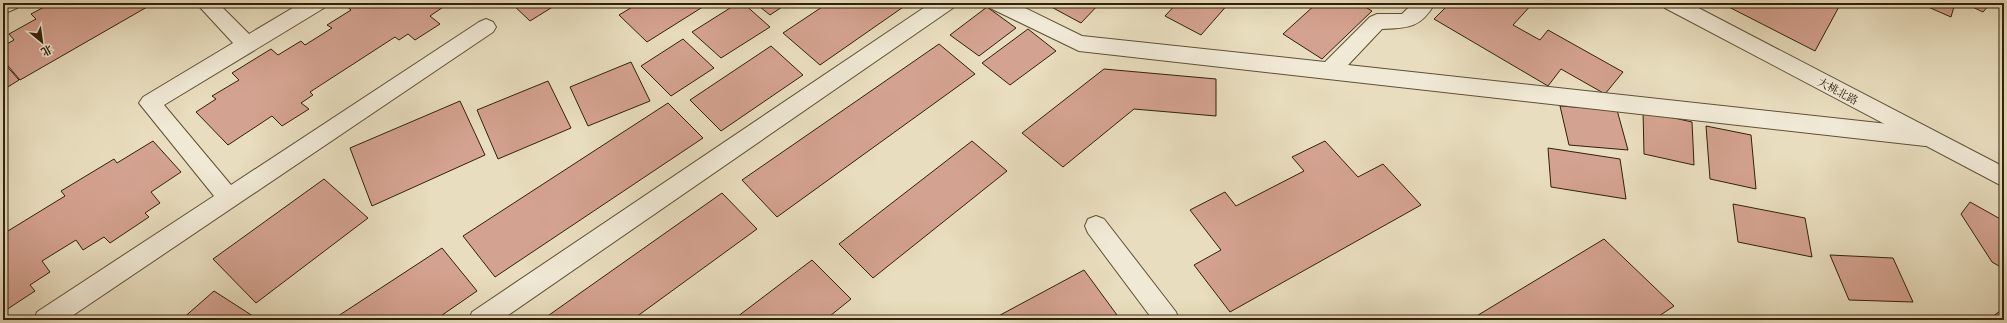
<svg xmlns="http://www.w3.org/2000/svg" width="2007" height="323" viewBox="0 0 2007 323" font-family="'Libre Caslon Text','Noto Serif SC',serif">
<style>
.building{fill:#d4a290;stroke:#312109}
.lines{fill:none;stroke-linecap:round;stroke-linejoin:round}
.minor-casing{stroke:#5f5036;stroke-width:2}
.tertiary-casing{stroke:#5f5036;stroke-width:2}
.minor{fill:#f0e9d5;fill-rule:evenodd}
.tertiary{fill:#f0e9d5;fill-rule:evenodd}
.labels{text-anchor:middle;stroke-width:3;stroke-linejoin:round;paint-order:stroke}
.street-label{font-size:11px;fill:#312109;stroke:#f0e9d5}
</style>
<rect width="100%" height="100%" fill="#e8ddbe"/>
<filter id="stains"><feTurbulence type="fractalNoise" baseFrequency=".005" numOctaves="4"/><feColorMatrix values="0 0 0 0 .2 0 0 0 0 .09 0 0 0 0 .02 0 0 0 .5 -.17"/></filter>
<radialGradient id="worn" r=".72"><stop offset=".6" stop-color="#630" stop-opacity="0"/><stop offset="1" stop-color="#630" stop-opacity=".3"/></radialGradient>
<!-- building -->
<path class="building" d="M43,3H154L20,80L3,60V46L14,40L9,34L36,19L31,14L46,6Z
M347,3H449L430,16L440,24L415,40L408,34L399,40L395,37L310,92L313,95L301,103L309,109L282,126L272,116L228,145L196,112L216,99L212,96L239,80L232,73L271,49L278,55L301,41L305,45L332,28L327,25L351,10L344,4Z
M511,3H559L530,21Z
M639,3H709L647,42L619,15Z
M738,3H743L770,27L721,58L692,32Z
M755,3H788L770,15Z
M828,3H909L820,65L783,33Z
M1044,3H1100L1081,23Z
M1177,3H1229L1201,35L1165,16Z
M1317,3H1359L1372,11L1322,59L1283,34Z
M1450,3H1533L1513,25L1540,40L1548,30L1623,72L1605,94L1561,69L1548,86L1434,19Z
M1721,3H1841L1815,51Z
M1919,3H1955L1951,17Z
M1964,3H1991L1983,12Z
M987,7L1016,28L979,56L950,35Z
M1028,29L1056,51L1010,85L982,63Z
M683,39L714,68L671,96L641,66Z
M939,44L975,74L777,217L742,180Z
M771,46L803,75L721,131L690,100Z
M3,62L19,80L3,90Z
M631,62L650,101L588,126L570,87Z
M1104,69L1216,79V116L1134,109L1063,167L1022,133Z
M548,81L571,128L498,159L477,110Z
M460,101L485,155L372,206L350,148Z
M668,103L703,138L495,277L463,236Z
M1560,106L1617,110L1628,150L1569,145Z
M1643,111L1692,122L1694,165L1644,154Z
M1706,126L1751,135L1756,189L1710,179Z
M153,141L181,172L151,192L160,203L145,213L149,217L110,243L104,237L83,250L76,240L42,261L50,272L30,285L35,291L3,312V234L65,196L61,191L114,159L117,163Z
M972,141L1007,171L873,278L839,244Z
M1325,141L1358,177L1383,164L1421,205L1230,312L1194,265L1221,250L1190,210L1225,192L1236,206L1304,171L1292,157Z
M1548,148L1620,159L1626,199L1551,187Z
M324,179L368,218L256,303L213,259Z
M722,193L757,229L632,320H542Z
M1970,202L2004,221V269L1992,262L1961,214Z
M1733,204L1805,218L1812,257L1738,242Z
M1604,239L1674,306L1653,320H1470Z
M442,248L477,291L435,320H332Z
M1830,255L1893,258L1913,302L1849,300Z
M812,260L851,299L825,320H733Z
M1084,270L1117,315L1107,320H991Z
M214,291L256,318L253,320H181Z
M2004,308V320H1988Z"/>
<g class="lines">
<!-- minor casing -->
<g class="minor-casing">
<path id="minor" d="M3,3H20L17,8L3,14Z
M196,3H218L249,34L301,3H327L324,8L164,105L231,185L479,22L486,19L493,22L496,27L493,32L66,320H34L37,312L214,196L139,103L143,97L233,43Z
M931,3H956L953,8L501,320H469L472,312Z
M987,3H1015L1082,36L1325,62L1370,17L1377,14H1402L1413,3H1435C1421,28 1408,28 1382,29L1348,65L1925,128L1933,131L1936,137L1933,143L1925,146L1079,51L990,8Z
M1096,216L1104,219L1176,312L1179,320H1153L1088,233L1085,226L1088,219Z"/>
</g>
<!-- tertiary casing -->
<g class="tertiary-casing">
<path id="tertiary" d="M1662,3H1689L2004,167V187L1665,8Z"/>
</g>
<!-- minor -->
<use href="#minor" class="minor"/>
<!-- tertiary -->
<use href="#tertiary" class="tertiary"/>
</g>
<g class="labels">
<!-- street labels -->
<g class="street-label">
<text transform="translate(1838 91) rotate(28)" y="4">大桃北路</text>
</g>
</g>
<!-- margin -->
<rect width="2007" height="323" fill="none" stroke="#e8ddbe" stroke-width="16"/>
<rect x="4" y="4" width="1999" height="315" fill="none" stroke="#312109" stroke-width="2"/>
<rect x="8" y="8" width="1991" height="307" fill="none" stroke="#312109"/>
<!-- north arrow -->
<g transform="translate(42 42) rotate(151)" stroke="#f0e9d5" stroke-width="3" paint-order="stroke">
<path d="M0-3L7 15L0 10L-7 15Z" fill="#312109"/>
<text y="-6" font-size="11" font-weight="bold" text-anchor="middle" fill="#312109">北</text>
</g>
<rect width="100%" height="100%" filter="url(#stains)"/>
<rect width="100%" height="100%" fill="url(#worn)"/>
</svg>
